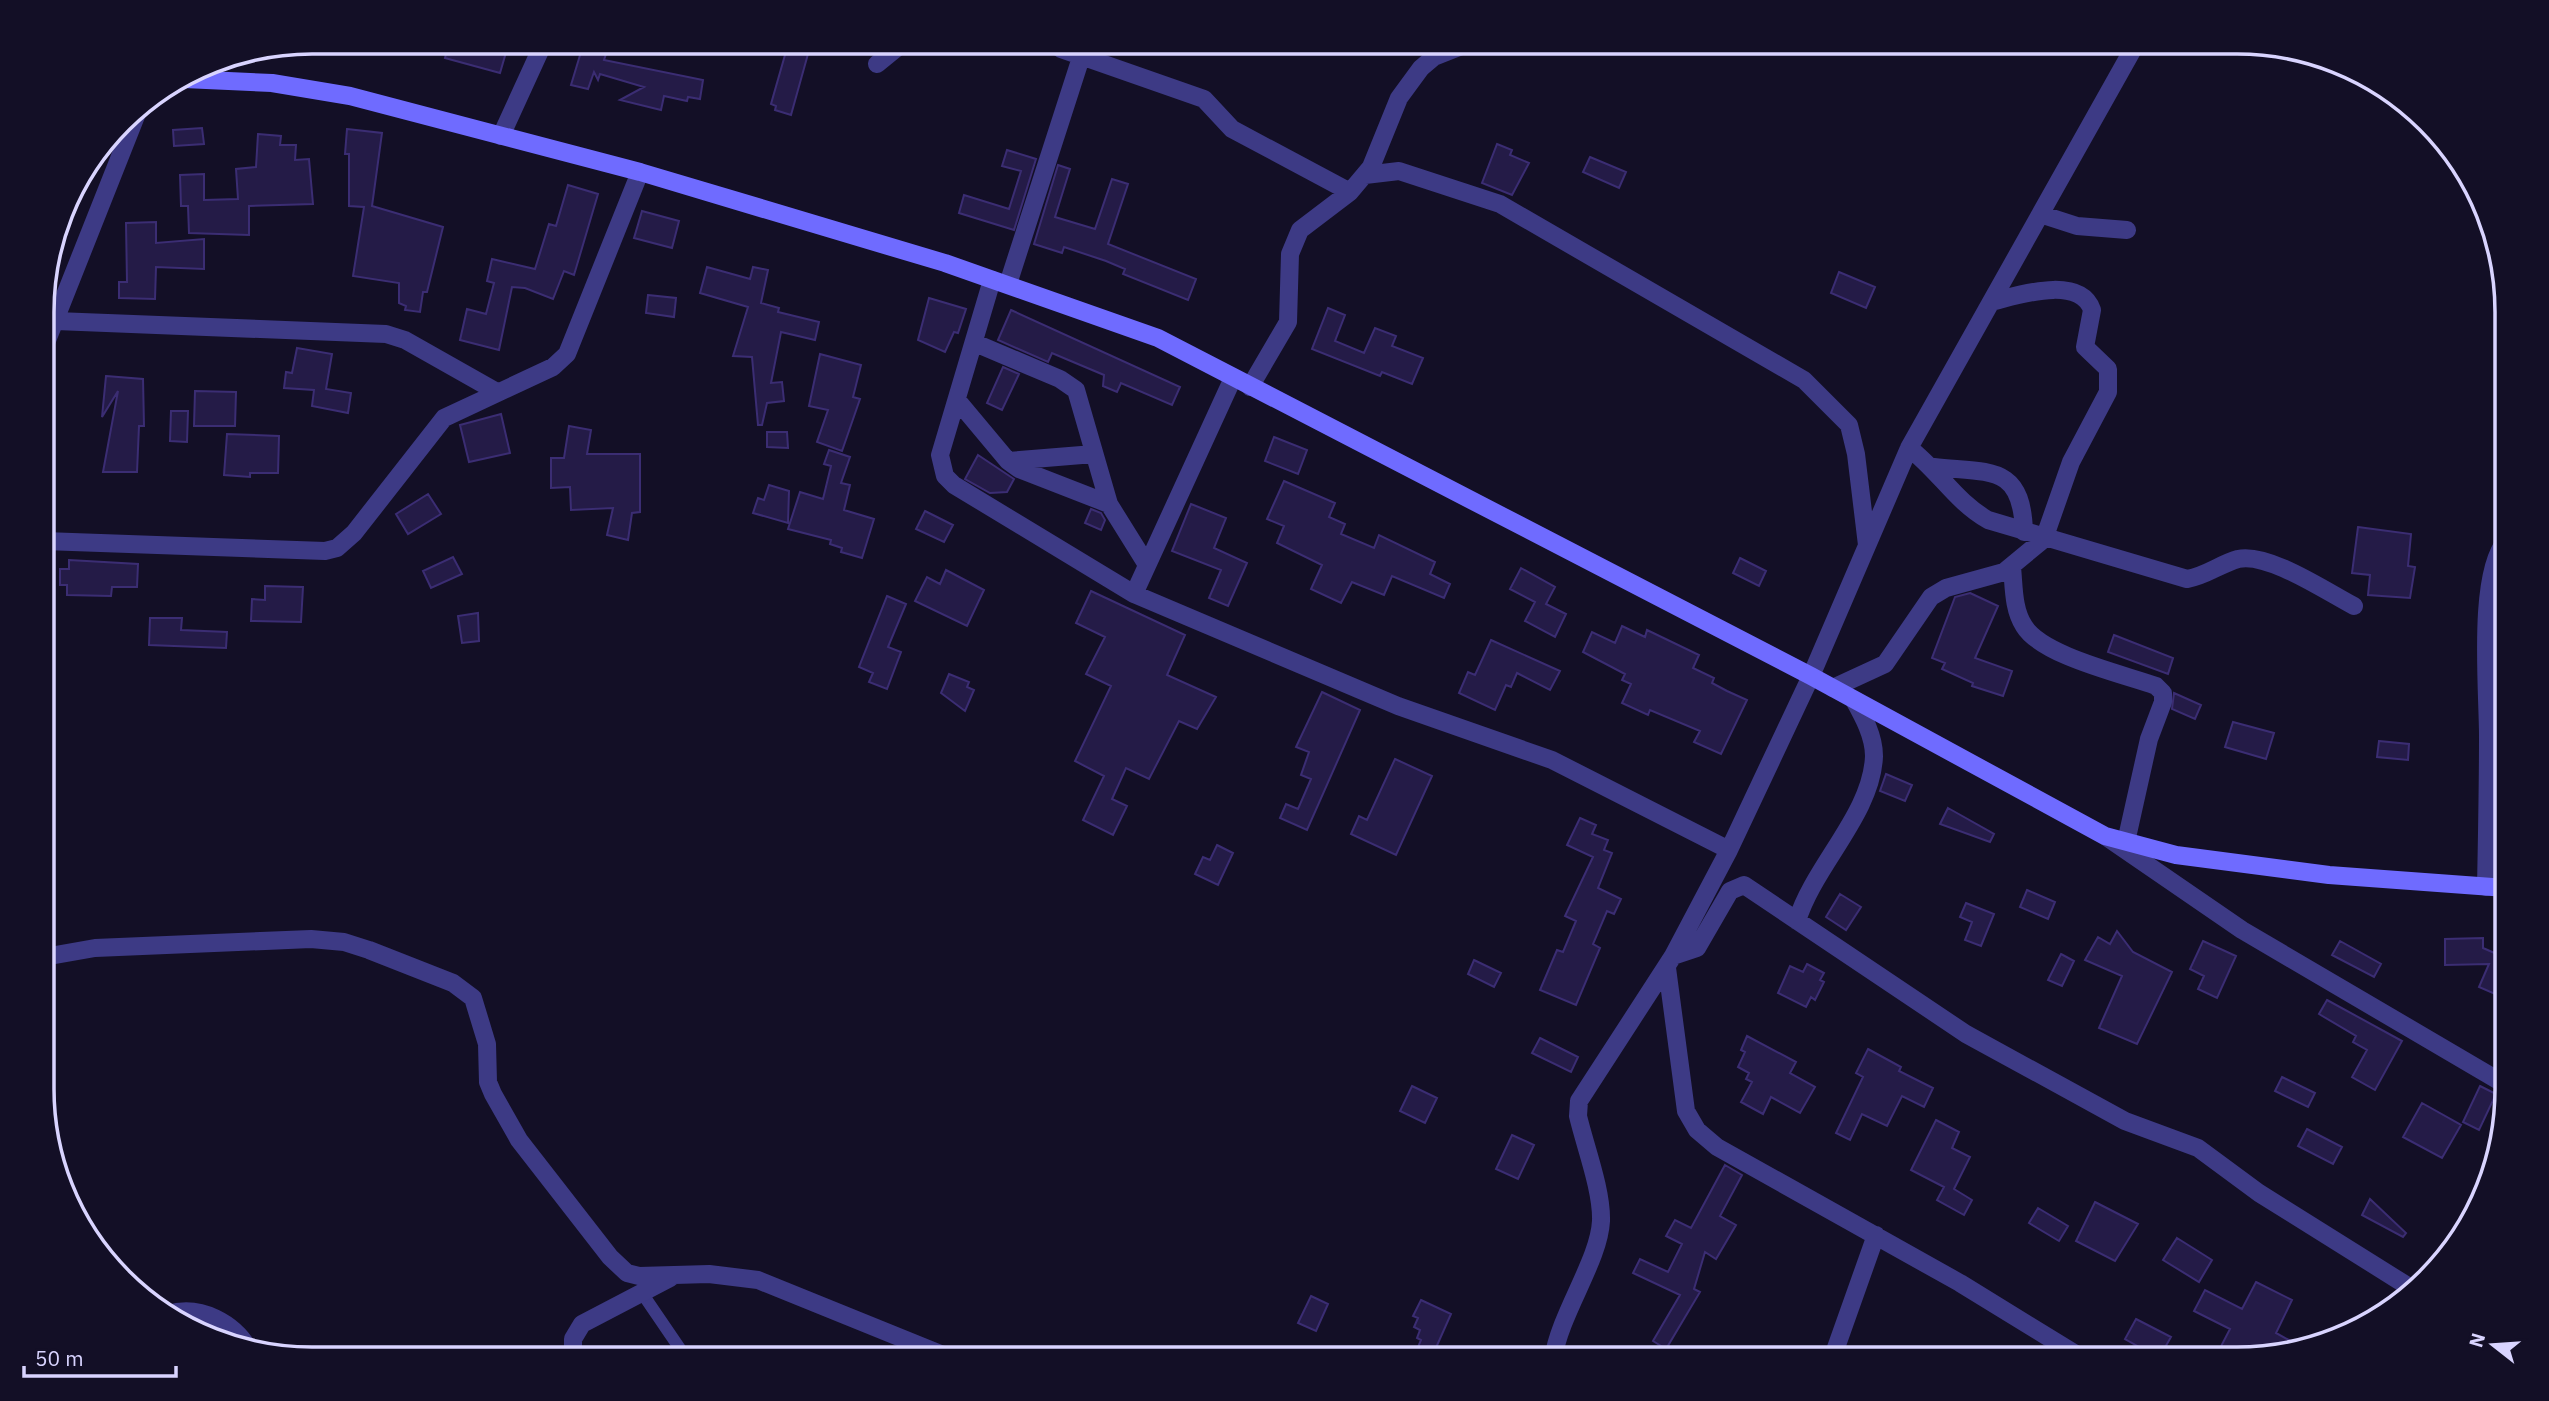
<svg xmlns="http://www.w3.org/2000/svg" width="2549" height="1401" viewBox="0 0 2549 1401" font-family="'IBM Plex Sans',sans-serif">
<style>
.building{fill:#241b47;stroke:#3b2d73;stroke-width:2}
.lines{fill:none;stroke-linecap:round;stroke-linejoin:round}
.lane{stroke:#3d3a85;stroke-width:12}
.street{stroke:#3d3a85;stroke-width:18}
.secondary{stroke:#6f6bff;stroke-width:18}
.rim{fill:none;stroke:#d9d4ff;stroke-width:3.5}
</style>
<rect width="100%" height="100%" fill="#130f26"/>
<!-- building -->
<path class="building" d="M449,42L484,49L486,42H509L500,73L445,58Z
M584,42H610L604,60L703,80L700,99L688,97L687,101L664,96L661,110L620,100L644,87L600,74L598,80L594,72L588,89L571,85Z
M787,48L808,54L791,115L775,110L776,106L771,104Z
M202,128L204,144L174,146L173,130Z
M347,129L382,133L372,206L443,227L427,292H423L420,312L405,310L406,306L399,303V283L353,276L364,207L349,206V154H345Z
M258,134L281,136L280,145H296L295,160L309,159L313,204L249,206V235L189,233L188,206H181L180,175L204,174V200L238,199L236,169L256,167Z
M1497,144L1512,150L1510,155L1529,163L1512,195L1482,183Z
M1007,150L1036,159L1014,230L959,213L964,195L1009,209L1021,171L1002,166Z
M1590,157L1626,172L1619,188L1583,172Z
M1058,165L1070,169L1055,217L1095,229L1112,179L1128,184L1108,244L1196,279L1188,300L1123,274L1125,269L1106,261L1064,247L1062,253L1034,244Z
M568,185L598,194L574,275L564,271L553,299L525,288L512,287L499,350L460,340L467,309L486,314L494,283L487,281L492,259L535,269L549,224L556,226Z
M642,211L679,221L672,248L634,238Z
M156,222V243L204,239V269L156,267L155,299L119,298V282H127L126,223Z
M707,267L750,279L753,267L768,270L761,303L779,308L778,312L819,322L815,340L781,332L771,383L782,382L784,401L767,403L762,425H758L752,357L733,356L748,307L700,293Z
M1839,272L1875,287L1866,308L1831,293Z
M648,295L676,298L674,317L646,313Z
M929,298L966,309L958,333L954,332L945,352L918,340Z
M1328,308L1345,315L1335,341L1364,353L1375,328L1396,336L1392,346L1423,358L1412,384L1382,372L1380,376L1312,349Z
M1011,310L1180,387L1172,405L1121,383L1117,392L1103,386L1104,375L1066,359L1052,353L1048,362L998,340Z
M297,348L332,354L326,389L351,393L348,413L312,406L314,390L284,388L286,372L292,373Z
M820,354L861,365L853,397L860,399L842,451L817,442L828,410L809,406Z
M1003,367L1019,374L1002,410L987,403Z
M106,376L143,379L144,426H139L137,472H103L118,391L102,417Z
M195,391L236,392L235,426H194Z
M171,411H188L187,442L170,441Z
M501,414L510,453L469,462L460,425Z
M569,426L591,430L587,454H640V512L632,513L628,540L607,535L613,508L571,510L570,487L551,488V458H564Z
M767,432H787L788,448L767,447Z
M227,434L279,436L278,473H250V477L224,475Z
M1274,437L1307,450L1298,474L1265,461Z
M829,450L850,457L841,483L850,485L844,510L874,519L862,558L841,552L842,548L830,544L831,540L788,529L800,492L823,499L831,466L824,464Z
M978,455L1014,479L1007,492L990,493L965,479Z
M1284,481L1335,503L1329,517L1345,524L1341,534L1374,548L1379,535L1435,562L1430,574L1450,584L1444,598L1392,576L1384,595L1352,582L1341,603L1311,589L1322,565L1277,543L1284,526L1267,519Z
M769,485L789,491L788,523L753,513L758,498L764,500Z
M428,494L441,514L408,534L396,514Z
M1191,504L1226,518L1214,548L1247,563L1228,606L1209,598L1221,570L1172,551Z
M1091,509L1101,513L1105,520L1101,530L1085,523Z
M925,511L953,525L944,542L916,529Z
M2358,527L2411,534L2408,566L2415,567L2410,598L2368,595L2370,575L2352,573Z
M453,557L462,574L431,588L423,571Z
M1740,558L1766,571L1759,586L1733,573Z
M69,560L138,564L137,587H112L111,596L67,595V585H60V569H69Z
M1521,568L1555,587L1546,604L1566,614L1555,637L1525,621L1535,602L1510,589Z
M946,570L984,590L967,626L915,601L927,577L940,584Z
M265,586L303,587L301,622L251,621L252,599L265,600Z
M1091,591L1185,635L1167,675L1216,697L1197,729L1179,721L1149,779L1126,768L1112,799L1127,806L1113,835L1083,820L1104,776L1075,761L1111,686L1086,674L1105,637L1076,623Z
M1970,593L1998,606L1975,658L2012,671L2003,696L1972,686L1973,683L1942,669L1945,663L1932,658L1955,597Z
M887,596L906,604L888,647L901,652L887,689L869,682L873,673L859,667Z
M478,613L479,641L462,643L458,616Z
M150,618H182L181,630L227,632L226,648L149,645Z
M1622,626L1645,637L1647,630L1699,655L1693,668L1714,678L1712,683L1727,691L1747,700L1721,754L1694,742L1700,731L1650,710L1648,715L1622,703L1631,684L1622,680L1625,674L1583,652L1592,632L1615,643Z
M2114,635L2173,658L2168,674L2108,652Z
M1491,640L1560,671L1550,690L1517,673L1511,687L1506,685L1495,710L1459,693L1468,672L1475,675Z
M949,674L969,682L967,687L974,690L965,711L941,693Z
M1322,692L1360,710L1307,830L1280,818L1286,804L1298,809L1311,779L1301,775L1309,752L1296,747Z
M2174,693L2201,705L2195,719L2172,709Z
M2233,722L2274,733L2266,759L2225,747Z
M2379,741L2409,744L2408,760L2377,757Z
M1395,759L1432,776L1396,855L1351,834L1359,816L1367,820Z
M1886,774L1912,785L1905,801L1880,791Z
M1948,808L1994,834L1990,842L1940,824Z
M1580,818L1596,825L1592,834L1608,840L1604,850L1612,853L1598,888L1621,899L1614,914L1607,911L1593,944L1600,948L1576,1005L1540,990L1557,950L1563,952L1576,921L1565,916L1593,857L1567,845Z
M1217,845L1233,853L1218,885L1195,874L1203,857L1210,860Z
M2027,890L2055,902L2048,919L2020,907Z
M1840,894L1861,907L1846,930L1826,917Z
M1966,903L1994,914L1981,946L1965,940L1972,922L1960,917Z
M2117,931L2133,952L2172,972L2137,1044L2099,1028L2122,976L2085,960L2098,937L2110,944Z
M2483,938V948L2506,958V988L2502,997L2479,987L2489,964L2445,965V939Z
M2203,941L2236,956L2217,998L2198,989L2204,976L2190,969Z
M2340,941L2381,964L2374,977L2332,955Z
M2061,954L2074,961L2062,986L2048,980Z
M1474,960L1501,973L1494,987L1468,974Z
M1807,964L1824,973L1820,980L1824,982L1815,1000L1811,997L1806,1007L1778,993L1790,966L1803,972Z
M2327,1000L2402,1041L2375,1090L2352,1077L2367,1050L2353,1042L2356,1036L2319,1014Z
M1747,1036L1796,1062L1790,1073L1815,1087L1800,1113L1771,1097L1763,1114L1741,1102L1752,1082L1746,1079L1749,1073L1738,1067L1745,1052L1741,1050Z
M1540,1038L1578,1057L1571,1072L1532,1053Z
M1868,1049L1901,1067L1899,1071L1933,1088L1924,1107L1902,1096L1887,1126L1862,1114L1850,1140L1836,1133L1863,1077L1856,1073Z
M2282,1077L2315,1093L2308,1107L2275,1091Z
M1412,1086L1437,1098L1425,1123L1400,1111Z
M2480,1086L2496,1094L2479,1130L2463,1122Z
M2422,1103L2461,1125L2442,1158L2403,1137Z
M1936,1120L1959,1132L1952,1148L1970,1157L1954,1189L1972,1200L1964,1215L1937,1200L1944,1187L1911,1170Z
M2307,1129L2342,1147L2333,1164L2298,1146Z
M1512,1135L1534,1145L1518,1179L1496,1169Z
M1725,1165L1742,1175L1720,1216L1736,1225L1716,1259L1705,1252L1694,1289L1700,1292L1666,1349L1653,1341L1680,1295L1633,1273L1640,1259L1668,1272L1682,1244L1666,1236L1675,1220L1691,1228Z
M2370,1199L2406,1233L2403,1237L2362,1215Z
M2095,1202L2138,1224L2115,1261L2076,1241Z
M2038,1208L2068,1226L2059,1241L2029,1223Z
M2177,1238L2212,1260L2199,1282L2163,1260Z
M2256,1282L2292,1300L2276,1333L2298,1345L2254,1358H2215L2230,1329L2194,1311L2205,1290L2242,1309Z
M1311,1296L1328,1304L1316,1331L1298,1323Z
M1421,1300L1451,1314L1431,1359H1413L1421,1340L1417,1338L1420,1330L1414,1327L1418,1318L1413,1316Z
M2136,1319L2171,1337L2159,1358L2125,1339Z"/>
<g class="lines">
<!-- lane -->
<path class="lane" d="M642,1293L687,1359"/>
<!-- street -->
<path class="street" d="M1051,42L1061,49L1204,99L1232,129L1350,192
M877,64L904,42
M501,136L544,42
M1365,175L1399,171L1500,204L1804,380L1849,425L1856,454L1867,545
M2043,215L2077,226L2127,230
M992,280L940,455L945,476L954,485L1134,594L1398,706L1552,760L1729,850
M1008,284L1086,42
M56,321L386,334L405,340L497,392
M975,343L1060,379L1076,390L1109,504L1147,565
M44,348L140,106
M1250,387L1288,322L1290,254L1300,230L1350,192L1371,167L1399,98L1421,68L1434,57L1472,42
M957,400L1008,461L1019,469L1109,504
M1909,448C1939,471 1956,502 1988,520L2187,579C2206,576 2220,564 2238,559C2268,552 2327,592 2354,606
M1008,461L1094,454
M1934,467C1990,473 2022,464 2024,532
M44,541L325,551L337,548L354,533L444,418L553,367L567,354L640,172
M2012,567C2014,587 2013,609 2024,626C2042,656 2123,674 2156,686L2163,693V702L2149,739L2126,842
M1134,594L1233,378
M1833,688L1885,664L1931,597L1946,588L2004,572L2044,539L2071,462L2108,392V369L2085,347L2092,310C2080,275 2019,295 1995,301
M2108,838L2242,930L2506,1085
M2486,887C2487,837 2488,786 2488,736C2488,690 2477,574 2506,541
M1797,921C1814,865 1872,814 1874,756C1874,736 1863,716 1854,700
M1673,956L1697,948L1730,891L1744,885L1966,1034L2125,1121L2198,1148L2259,1193L2414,1290
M44,957L95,948L311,939L344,942L369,950L453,983L473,998L487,1044L488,1082L493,1094L519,1140L610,1257L627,1273L639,1276L709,1274L758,1280L953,1359
M1667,968L1686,1111L1697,1130L1717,1147L1960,1283L2082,1358
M168,1314C200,1304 235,1323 250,1351
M573,1359V1339L582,1324L670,1278
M1553,1359C1560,1313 1599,1261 1601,1221C1602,1190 1585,1146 1578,1116L1579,1101L1673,956L1729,850L1811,676L1909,448L2137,42
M1832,1359L1876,1235"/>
<!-- secondary -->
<path class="secondary" d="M184,79L272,83L350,96L640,172L945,263L1158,338L1811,676L2105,836L2176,855L2329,875L2506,888"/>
</g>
<!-- crop -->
<path d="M0 0H2549V1401H0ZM312 54H2237A258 258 0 0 1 2495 312V1089A258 258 0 0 1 2237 1347H312A258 258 0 0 1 54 1089V312A258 258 0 0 1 312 54Z" fill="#130f26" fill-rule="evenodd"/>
<path class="rim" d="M312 54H2237A258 258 0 0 1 2495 312V1089A258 258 0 0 1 2237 1347H312A258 258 0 0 1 54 1089V312A258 258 0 0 1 312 54Z"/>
<!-- north arrow -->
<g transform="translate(2493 1345) rotate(287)" stroke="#130f26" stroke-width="5" paint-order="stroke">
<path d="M0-5L12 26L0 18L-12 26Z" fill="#d9d4ff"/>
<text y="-10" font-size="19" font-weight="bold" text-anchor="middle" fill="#d9d4ff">N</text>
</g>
<!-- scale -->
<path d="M24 1366v10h152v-10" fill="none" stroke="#d9d4ff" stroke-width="3.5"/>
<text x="35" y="1366" font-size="21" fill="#d9d4ff" stroke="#130f26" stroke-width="5" paint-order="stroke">50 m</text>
</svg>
